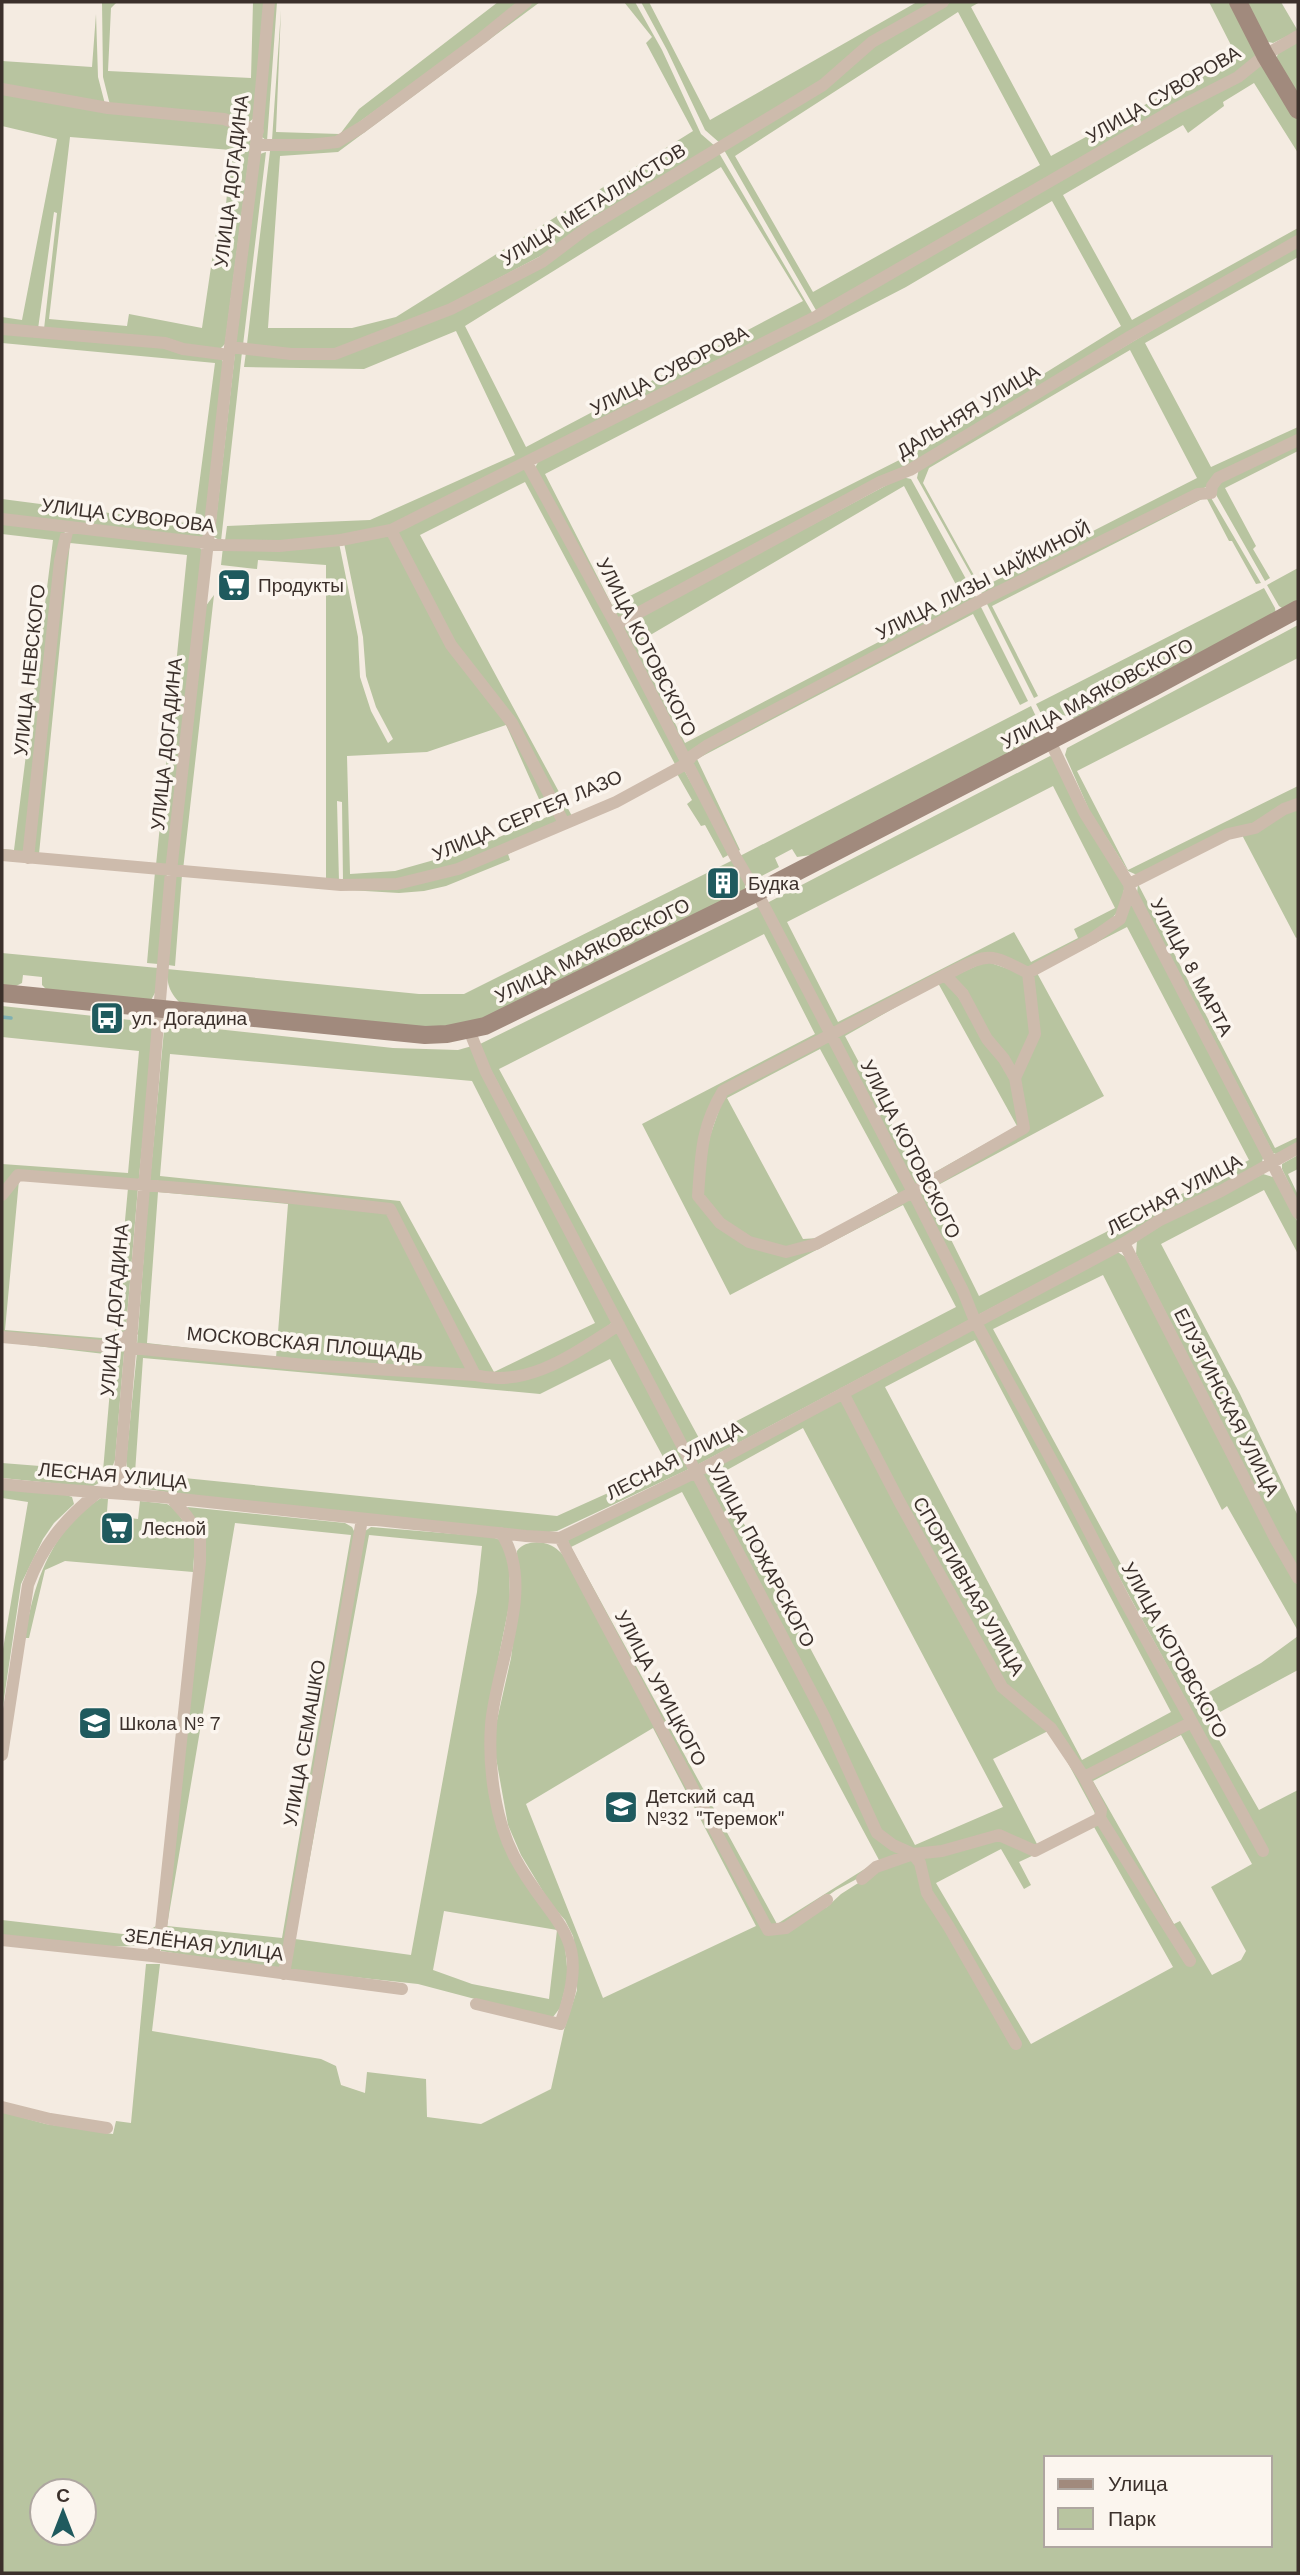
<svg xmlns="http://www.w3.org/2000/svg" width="1300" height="2575" viewBox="0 0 1300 2575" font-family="'Work Sans',sans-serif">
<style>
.green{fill:#b8c4a0;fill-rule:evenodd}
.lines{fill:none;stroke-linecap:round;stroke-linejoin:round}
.stream{stroke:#7fb0b2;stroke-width:3.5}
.minor{stroke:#cdbbac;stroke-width:12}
.secondary{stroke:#a18a7d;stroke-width:18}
.labels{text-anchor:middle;stroke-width:7;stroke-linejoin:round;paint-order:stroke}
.street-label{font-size:19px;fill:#3b302b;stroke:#fbf5ee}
.poi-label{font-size:19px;fill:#3b302b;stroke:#fbf5ee;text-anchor:start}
</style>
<rect width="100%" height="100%" fill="#f4ebe1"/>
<!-- green -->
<path class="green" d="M102,2H117L111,8L108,71L251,78L253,2H265L254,118L248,123L110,105L103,77Z
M272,2H277L267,141L262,137Z
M498,2H520L479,35L336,139L272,140L281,10L276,132L340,134L359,109Z
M526,2H540L338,152L280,156L268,328H352L396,317L693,131L646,43L652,37L624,2H635L662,50L701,134L716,147L540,260L449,307L336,349L292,350L247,344L270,151L337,146Z
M641,2H649L710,120L917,2H935L819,83L721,144L705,130L667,50Z
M951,2H980L971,7L1051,156L1236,55L1209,2H1231L1259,56L1235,75L817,312L724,150L873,45ZM958,12L1040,165L813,292L735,156Z
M1244,2H1281L1298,31L1273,43L1264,41Z
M96,14L98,77L105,104L2,86V61L92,67Z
M1298,40V99L1275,60L1279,52Z
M1263,63L1298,121V153L1254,83L1223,102L1224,106L1188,133L1183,125L1063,195L1132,320L1298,228V237L906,468L616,620L534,470L538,462L818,320ZM1052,201L1121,326L929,445L612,605L545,474L906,287Z
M2,92L224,121L246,133L251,141L225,344L220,349L44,329L57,213L54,212L38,329L2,326V317L22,320L57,139L2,126ZM70,137L231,150L224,226H217L202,328L129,314L127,326L49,319Z
M266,152L243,345L236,342L260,154Z
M719,153L813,314L389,526C331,538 284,543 225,541L227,526L370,520L515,455L456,331L364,369L244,367L246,352L290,357L374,344L588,231ZM721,167L803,301L526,447L465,326Z
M1298,244V257L1145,343L1211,467L1298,427V436L1204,488L983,596L917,478L919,468ZM1130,350L1197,478L981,588L923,483L929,468Z
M2,332L165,347L220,357L223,362L204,536L197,540L2,515V499L194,524L215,363L2,343Z
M242,352L221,541L214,537L235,353Z
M1298,444V451L1225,488L1256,546L1253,549L1270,578L1265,581L1215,493L1220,480Z
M522,469L528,470L612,627L681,763L676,766L525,482L420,535L572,816L565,819L514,722L453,644L395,531Z
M902,477L911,479L977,599L686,756L620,627ZM904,486L963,598L685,743L635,644Z
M1198,496H1210L1261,583L1256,584L1232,541H1229L1206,497L992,606L1038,696L1034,698L986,602Z
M2,522L65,530L26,855L2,853V849L14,850L53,540L2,534Z
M70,531L199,546L202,551L167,868L31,856L62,561ZM70,543L187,555L156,865L39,854Z
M389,533L449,647L510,724L560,821L458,866L397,880L343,882L342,802L337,801L339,882L187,870L326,880V565L258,560L257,569L221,565L223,547L279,550L339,543L358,637L360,677L371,711L388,743L393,739L376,707L366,676L363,637L344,543ZM506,725L547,817L466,851L395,871L350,874L347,756L427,752Z
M1298,568V602L1285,610L1279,606L1267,585Z
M1264,588L1275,608L1276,615L1079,720L1063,715L1049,721V727L1047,725L1036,704Z
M214,595L183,870L176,869L205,607Z
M980,605L1028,701L1020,705L973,614L697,759L740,850L737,852L690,762L693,758Z
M1298,625V658L1077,771L1128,870L1298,786V799L1254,824L1137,875L1128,871L1090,812L1065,755L1067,748Z
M1031,706L1041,727L1040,740L818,854L797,857L792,849L775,858L779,867L756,879L750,878L738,857Z
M1050,756L1056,759L1125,885L1118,917L1029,970L1000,955L833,1032L767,903ZM1053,786L1115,908L1074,929L1078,938L1031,962L1014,932L838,1022L787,922Z
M683,768L730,854L723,858L705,825L701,826L687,804L692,800L676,772L508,854L510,860L446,886L424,891L399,893L314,888L340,887L459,871Z
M1298,808V937L1296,938L1242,835Z
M733,860L745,880V891L477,1022L431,1028L182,1005C170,993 167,986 167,969L419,994H464Z
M155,872L167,873L158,964L147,963Z
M176,874L182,875L175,966L168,965Z
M1138,884L1275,1148L1298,1137V1143L1276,1154L1273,1153L1137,893Z
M1130,896L1264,1155L1261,1165L978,1315L917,1194L1028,1129L1018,1078L1038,1035L1031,974L1094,941ZM1127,927L1249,1160L979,1296L927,1191L1104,1096L1037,973Z
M760,906L825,1034L721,1089L696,1197L719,1226L785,1255L912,1196L971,1319L697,1465L478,1045ZM764,934L815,1034L642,1124L730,1295L903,1205L956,1307L700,1440L499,1069Z
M2,953L158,968L156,991L150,1002L49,992L42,985V977L23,975L22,983L12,988L2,987Z
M982,960L1026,975L1033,1033L1015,1072L951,975Z
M945,977L1012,1079L1021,1126L914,1189L835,1037ZM938,983L1017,1126L921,1180L845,1036Z
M2,1006L149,1022L154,1030L138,1187L115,1460C110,1474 105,1481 91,1487L2,1478V1463L103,1471L113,1355L2,1342V1164L128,1173L139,1051L2,1037ZM19,1180L128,1188L114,1339L5,1330Z
M170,1024L393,1048L458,1050L472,1046L613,1322L567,1355L518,1375L478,1372L392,1206L150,1180L164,1030ZM170,1054L472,1081L595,1323L494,1372L400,1201L160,1176Z
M829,1040L909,1192L815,1242L785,1248L751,1239L723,1221L702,1196L704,1153L725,1093ZM820,1049L898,1193L818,1238L803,1239L727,1098Z
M1298,1155V1169L1288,1174L1298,1195V1202L1282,1169V1164Z
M1263,1174L1276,1178L1298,1223V1254L1264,1190L1161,1244L1240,1394L1298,1516V1569L1280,1539L1136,1254L1137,1240L1164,1223Z
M149,1187L388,1212L470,1372L306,1363L137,1345ZM158,1192L288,1204L276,1358L147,1343Z
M1116,1251L1127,1258L1272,1541L1298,1586V1631L1227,1506L1222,1510L1103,1275L993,1329L1195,1700L1261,1663L1298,1636V1670L1207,1719L1259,1810L1298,1790V2573H2V2112L46,2124L113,2134L116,2121L131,2123L146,1964H160L152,2031L321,2059L336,2066L341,2085L365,2093L367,2072L426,2079L427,2117L481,2124L551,2089L564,2030L577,1990V1958L573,1936L565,1920L550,1903L521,1855L508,1825L496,1758L495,1729L511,1658L518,1602L517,1551C526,1539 548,1540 559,1551C563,1554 566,1560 570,1564L766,1933L827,1907L841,1894L877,1871L911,1857L929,1892L919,1856L999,1839L1035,1853L1104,1819L1088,1778L1194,1715L981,1323ZM653,1728L756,1926L603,1998L526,1804ZM1181,1735L1252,1864L1211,1887L1246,1951L1241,1960L1212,1975L1180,1921L1174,1924L1093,1781ZM1094,1827L1173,1967L1031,2044L936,1883L1001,1849L1024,1889L1031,1885L1019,1862ZM1046,2458H1270V2545H1046ZM42,2491H84V2533H42Z
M975,1326L1187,1721L1085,1773L1004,1683L901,1501L849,1394ZM975,1340L1171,1712L1082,1760L885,1387Z
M617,1329L689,1469L557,1531L541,1533L172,1493L140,1488L128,1473L126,1461L137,1352L519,1381ZM143,1358L540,1394L610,1359L668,1466L557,1516L135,1473Z
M842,1398L1002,1691L1050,1730L1099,1813L1035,1849L996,1832L973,1841L912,1851L879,1831L701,1475ZM803,1428L1003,1807L915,1845L718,1475ZM1050,1730L1096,1815L1037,1844L993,1759Z
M694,1478L821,1716L875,1835L904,1854L836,1890L786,1925L770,1927L569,1549L568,1540ZM682,1492L879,1860L777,1924L571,1547Z
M2,1489L66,1495L72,1497L74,1504L54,1523L43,1539L21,1584L2,1712V1655L28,1502L2,1498Z
M101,1498L108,1499L105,1537L128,1539L130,1518L138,1519L140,1501L167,1504L174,1508L193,1535L195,1542L193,1572L65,1561L45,1570L29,1638H25C33,1584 51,1529 101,1498Z
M187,1507L345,1523L352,1527L356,1535L280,1966L276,1970L161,1951L204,1532ZM235,1523L351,1535L282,1938L167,1926Z
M371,1527L492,1537L500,1540L509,1561L510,1601L492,1690L496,1823L564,1936L568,1977L560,2008L553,2017H543L418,1984L289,1970L365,1531ZM369,1535L482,1546L477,1592L411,1955L295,1939ZM444,1911L557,1930L549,1999L472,1984L433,1970Z
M2,1920L140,1936L156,1926L150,1942C126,1954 33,1939 2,1936Z"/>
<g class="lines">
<!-- stream -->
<path class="stream" d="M2,1017L11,1018"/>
<!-- minor -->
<path class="minor" d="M2,89L108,108L224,119L258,131
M256,145H309L337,142L362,127L482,38L526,2
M2,329L165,343L183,349L229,355
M230,347L291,354H335L451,309L542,262L587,228L823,85L872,42L943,2
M527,463L616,625L735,856L762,902L913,1192L963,1291L975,1321L1063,1481L1124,1599L1263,1851
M2,519L222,545L279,546L341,540L391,530L817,316L1175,109L1238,77L1265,55L1298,36
M391,530L451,645L512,723L564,823
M616,625L880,482L910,470L1131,336L1298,241
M1050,741L1084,812L1129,884L1130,890L1298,1213
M2,855L341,885L397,884L458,869L616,802L686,764L692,756L708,745L982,600L1198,494L1211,493L1212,486L1218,478L1298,440
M28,858L60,561L68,528
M1129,884L1228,834L1255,828L1284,809L1298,804
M945,975L963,994L987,1039L1004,1059L1015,1078L1024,1128L913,1192L816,1244L786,1252L749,1242L720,1223L698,1196C701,1155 701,1127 723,1091Z
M945,975C988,954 986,951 1028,973
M469,1030L486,1072L824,1716L877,1833L893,1845L913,1854L920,1863L927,1893L949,1927L1016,2044
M1015,1078L1035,1034L1028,973L1093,938L1120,919L1130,890
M2,1195L18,1175L257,1194L390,1209L475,1375
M1124,1243L1276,1540L1298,1578
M2,1337L102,1346L116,1343L132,1333
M131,1348L305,1365L475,1375C529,1389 576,1352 619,1325
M843,1393L899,1501L1002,1687L1051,1728L1084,1777L1101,1810L1100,1818L1190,1961
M2,1484C58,1490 115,1493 171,1498L526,1536L560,1538L696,1472L1124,1243L1160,1220L1221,1191L1298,1148
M118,1493L171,871L229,355L256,145L269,2
M560,1538L768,1930L786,1928L827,1900
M2,1755L28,1585C42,1547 64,1519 96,1494
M1084,1777L1192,1722
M862,1879L876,1867L913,1854L942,1851L999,1835L1035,1851L1100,1818
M2,1940L152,1956L402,1989
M152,1956L161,1930L200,1562V1535L186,1515L171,1498
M284,1974L362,1519
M476,2004L560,2024C595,1932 552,1928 514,1856C495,1819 488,1767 491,1725C495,1668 537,1586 501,1533
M2,2107L50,2119L107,2128"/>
<!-- secondary -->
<path class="secondary" d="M1238,2L1265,55L1298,110
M2,993L425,1035L447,1034L485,1026L756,893L1154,687L1298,609"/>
</g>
<!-- icons -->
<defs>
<g id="supermarket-square" transform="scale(1.75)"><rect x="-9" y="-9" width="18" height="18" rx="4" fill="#1f5a5e" stroke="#fbf5ee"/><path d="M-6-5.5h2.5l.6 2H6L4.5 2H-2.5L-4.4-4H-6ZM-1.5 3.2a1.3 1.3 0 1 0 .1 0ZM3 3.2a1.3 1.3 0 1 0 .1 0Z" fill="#fff"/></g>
<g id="building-square" transform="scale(1.75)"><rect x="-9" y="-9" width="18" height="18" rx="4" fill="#1f5a5e" stroke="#fbf5ee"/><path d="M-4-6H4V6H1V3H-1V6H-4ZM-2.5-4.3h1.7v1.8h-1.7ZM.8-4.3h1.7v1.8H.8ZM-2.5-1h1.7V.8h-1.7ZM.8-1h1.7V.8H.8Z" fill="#fff"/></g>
<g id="bus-square" transform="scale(1.75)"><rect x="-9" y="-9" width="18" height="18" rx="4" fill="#1f5a5e" stroke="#fbf5ee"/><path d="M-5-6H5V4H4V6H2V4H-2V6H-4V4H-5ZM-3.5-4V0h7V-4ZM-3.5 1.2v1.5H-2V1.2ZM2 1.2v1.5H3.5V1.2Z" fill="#fff"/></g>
<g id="school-square" transform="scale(1.75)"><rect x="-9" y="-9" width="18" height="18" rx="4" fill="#1f5a5e" stroke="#fbf5ee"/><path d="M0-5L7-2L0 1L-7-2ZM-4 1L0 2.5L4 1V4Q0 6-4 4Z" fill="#fff"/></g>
</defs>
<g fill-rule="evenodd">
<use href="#supermarket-square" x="234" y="585"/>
<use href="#building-square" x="723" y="883"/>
<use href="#bus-square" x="107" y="1018"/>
<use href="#supermarket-square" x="117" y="1528"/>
<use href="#school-square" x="95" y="1723"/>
<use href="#school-square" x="621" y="1807"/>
</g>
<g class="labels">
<!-- street labels -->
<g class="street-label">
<text transform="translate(1163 94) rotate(-30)" y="7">УЛИЦА СУВОРОВА</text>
<text transform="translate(231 181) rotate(-83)" y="7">УЛИЦА ДОГАДИНА</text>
<text transform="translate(593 204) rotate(-32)" y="7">УЛИЦА МЕТАЛЛИСТОВ</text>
<text transform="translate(669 370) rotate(-27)" y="7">УЛИЦА СУВОРОВА</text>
<text transform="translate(968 411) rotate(-31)" y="7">ДАЛЬНЯЯ УЛИЦА</text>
<text transform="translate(128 515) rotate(7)" y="7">УЛИЦА СУВОРОВА</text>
<text transform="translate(983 580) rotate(-27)" y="7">УЛИЦА ЛИЗЫ ЧАЙКИНОЙ</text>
<text transform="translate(647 647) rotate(63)" y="7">УЛИЦА КОТОВСКОГО</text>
<text transform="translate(29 670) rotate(-84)" y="7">УЛИЦА НЕВСКОГО</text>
<text transform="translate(1097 693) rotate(-28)" y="7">УЛИЦА МАЯКОВСКОГО</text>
<text transform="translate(166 744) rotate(-84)" y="7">УЛИЦА ДОГАДИНА</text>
<text transform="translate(527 815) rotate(-23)" y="7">УЛИЦА СЕРГЕЯ ЛАЗО</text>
<text transform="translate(592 950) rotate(-26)" y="7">УЛИЦА МАЯКОВСКОГО</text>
<text transform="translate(1192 967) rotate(62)" y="7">УЛИЦА 8 МАРТА</text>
<text transform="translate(911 1149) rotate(63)" y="7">УЛИЦА КОТОВСКОГО</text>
<text transform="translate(1174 1194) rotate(-28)" y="7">ЛЕСНАЯ УЛИЦА</text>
<text transform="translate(114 1310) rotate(-85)" y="7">УЛИЦА ДОГАДИНА</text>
<text transform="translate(305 1343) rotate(5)" y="7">МОСКОВСКАЯ ПЛОЩАДЬ</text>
<text transform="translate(1227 1402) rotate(63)" y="7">ЕЛУЗГИНСКАЯ УЛИЦА</text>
<text transform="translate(674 1460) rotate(-27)" y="7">ЛЕСНАЯ УЛИЦА</text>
<text transform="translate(113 1475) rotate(5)" y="7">ЛЕСНАЯ УЛИЦА</text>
<text transform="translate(762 1555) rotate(62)" y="7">УЛИЦА ПОЖАРСКОГО</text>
<text transform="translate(969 1586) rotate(60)" y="7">СПОРТИВНАЯ УЛИЦА</text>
<text transform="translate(1175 1650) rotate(61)" y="7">УЛИЦА КОТОВСКОГО</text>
<text transform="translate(661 1688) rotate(62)" y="7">УЛИЦА УРИЦКОГО</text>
<text transform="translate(304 1743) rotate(-80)" y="7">УЛИЦА СЕМАШКО</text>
<text transform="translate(204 1944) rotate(7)" y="7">ЗЕЛЁНАЯ УЛИЦА</text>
</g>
<!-- poi labels -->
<g class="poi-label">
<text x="258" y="592">Продукты</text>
<text x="748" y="890">Будка</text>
<text x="132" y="1025">ул. Догадина</text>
<text x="142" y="1535">Лесной</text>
<text x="119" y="1730">Школа № 7</text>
<text x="646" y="1803">Детский сад<tspan x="646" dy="22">№32 "Теремок"</tspan></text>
</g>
</g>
<!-- border -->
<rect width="1300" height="2575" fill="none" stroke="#3b302b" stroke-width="7"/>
<!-- legend -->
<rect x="1044" y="2456" width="228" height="91" fill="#fbf5ee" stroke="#aea6a0" stroke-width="2"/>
<rect x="1058" y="2479" width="35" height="10" fill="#a18a7d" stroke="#aea6a0" stroke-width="2"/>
<text x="1108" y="2491" font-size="21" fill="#3b302b">Улица</text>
<rect x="1058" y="2508" width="35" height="21" fill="#b8c4a0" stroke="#aea6a0" stroke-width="2"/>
<text x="1108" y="2526" font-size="21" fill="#3b302b">Парк</text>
<!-- north arrow -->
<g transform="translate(63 2512)"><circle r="33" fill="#fbf5ee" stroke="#aea6a0" stroke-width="2"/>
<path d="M0-5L12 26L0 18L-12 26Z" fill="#1f5a5e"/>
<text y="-10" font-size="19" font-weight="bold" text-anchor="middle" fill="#3b302b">С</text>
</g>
</svg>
